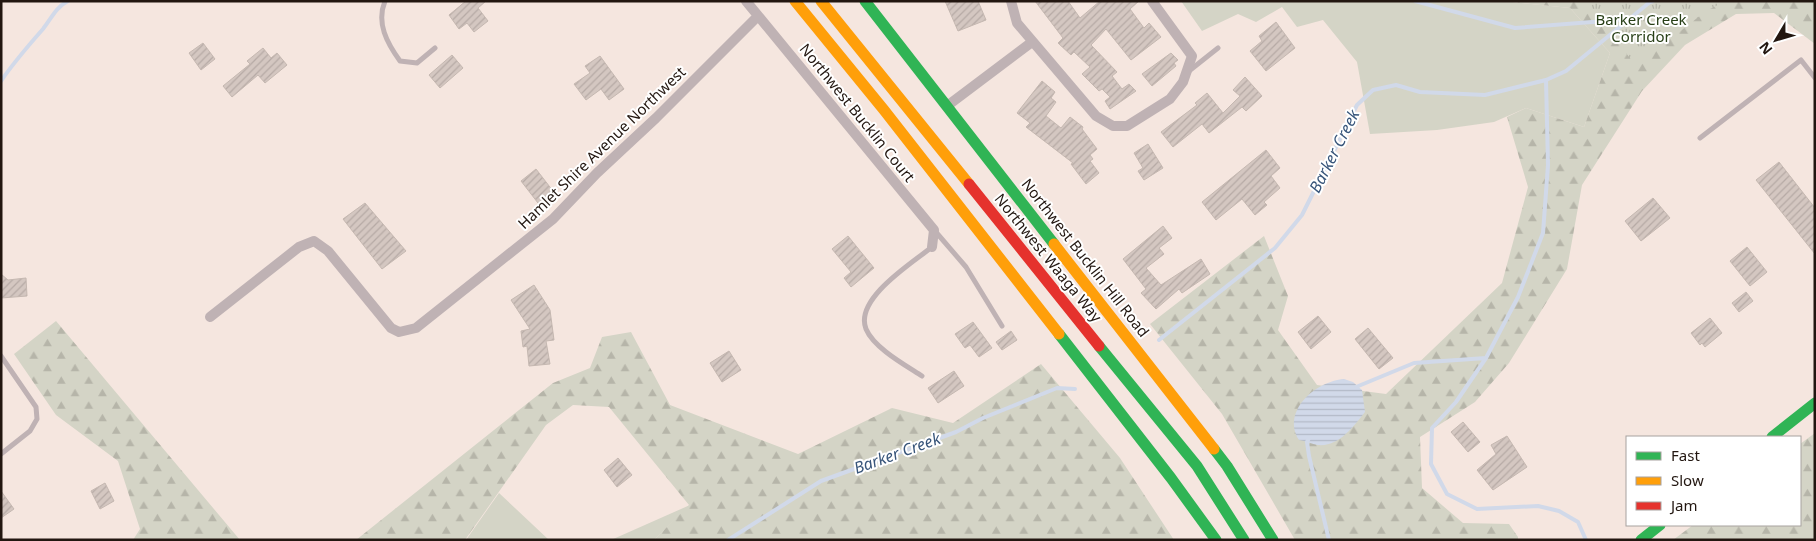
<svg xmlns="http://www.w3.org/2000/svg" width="1816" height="541" viewBox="0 0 1816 541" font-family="'Noto Sans',sans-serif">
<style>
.grass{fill:#d4d4c6}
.forest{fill:url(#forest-firs)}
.park{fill:url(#park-tufts)}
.water{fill:url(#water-rules)}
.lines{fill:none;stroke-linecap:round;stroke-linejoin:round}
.stream{stroke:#d1d9e9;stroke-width:4}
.building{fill:url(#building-hatch);stroke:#c5b8b1}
.lane{stroke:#bfb2b4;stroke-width:5}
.street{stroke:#bfb2b4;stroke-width:10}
.fast{stroke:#30b455;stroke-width:11}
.slow{stroke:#ff9f0a;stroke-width:11}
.jam{stroke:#e5322d;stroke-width:11}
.labels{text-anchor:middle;stroke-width:4;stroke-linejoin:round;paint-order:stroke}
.park-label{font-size:15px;fill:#283f17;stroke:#fff}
.street-label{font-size:15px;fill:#221610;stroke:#fff}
.water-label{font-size:16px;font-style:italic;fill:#38557a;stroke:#fff}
</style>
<defs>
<pattern id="forest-firs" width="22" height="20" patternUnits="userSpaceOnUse" patternTransform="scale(1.25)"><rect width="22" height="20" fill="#d4d4c6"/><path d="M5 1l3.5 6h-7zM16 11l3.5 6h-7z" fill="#b6b5a9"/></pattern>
<pattern id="park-tufts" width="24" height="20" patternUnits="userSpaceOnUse" patternTransform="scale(1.25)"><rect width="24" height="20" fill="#d4d4c6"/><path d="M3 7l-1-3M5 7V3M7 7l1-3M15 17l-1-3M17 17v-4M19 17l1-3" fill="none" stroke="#b6b5a9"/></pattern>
<pattern id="water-rules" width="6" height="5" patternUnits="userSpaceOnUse" patternTransform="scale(1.25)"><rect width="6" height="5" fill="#d1d9e9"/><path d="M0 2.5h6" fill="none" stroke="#b3bac7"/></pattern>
<pattern id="building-hatch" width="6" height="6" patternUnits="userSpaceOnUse" patternTransform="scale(1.25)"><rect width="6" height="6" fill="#d4c7c1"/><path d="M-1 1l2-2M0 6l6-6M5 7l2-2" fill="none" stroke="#b6aaa5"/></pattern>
</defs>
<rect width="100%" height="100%" fill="#f5e6df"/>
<!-- grass -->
<path class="grass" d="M1181,1H1503L1570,8L1610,53L1584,127L1526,108L1494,122L1437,130L1370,134L1357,62L1323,20L1297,27L1282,7L1256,22L1238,14L1202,31Z
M499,493L549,540H466Z
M690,505L654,540H611Z"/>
<!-- forest -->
<path class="forest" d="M1503,1H1815V44L1774,13L1736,14L1685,45L1642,91L1582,185L1567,269L1509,363L1475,402L1420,437L1422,488L1463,523L1509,524L1518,537V540H1295L1222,414L1150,324L1264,236L1288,296L1278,330L1317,385L1386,394L1502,283L1528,187L1507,117L1526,108L1584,127L1610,53L1570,8Z
M56,321L240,540H133L140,529L118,461L56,415L14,354Z
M631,332L670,405L798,454L892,408L953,423L1041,364L1120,458L1174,540H654L689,505L609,407L573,405L546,425L465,540H356L553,383L590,368L602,337Z
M1815,433V540H1673L1693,525H1800V444Z"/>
<!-- park -->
<path class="park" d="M1586,1H1726L1706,11L1636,66Z"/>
<!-- water -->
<path class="water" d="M1344,379L1353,382L1362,390L1365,412C1354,426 1339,447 1318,445C1312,444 1305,441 1299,440C1281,411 1316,381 1344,379Z"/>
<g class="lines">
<!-- stream -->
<path class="stream" d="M1415,1L1515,28L1631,19
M1546,80L1548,165L1543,233L1518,297L1486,358L1456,402L1432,428L1431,464L1447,494L1477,509L1538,506L1559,511L1578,522L1586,540
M1,81C14,62 28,46 43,29C51,19 56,7 68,1
M1159,340L1275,248L1302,215L1357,105L1373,90L1396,85L1420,92L1485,95L1546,80L1566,71L1650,2L1653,1
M1356,387L1414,363L1486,358
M1309,438L1307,442L1309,456L1329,540
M728,540L821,481L956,432L983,418L1057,388L1075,389"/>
</g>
<!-- building -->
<path class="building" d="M466,1H486L478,8L488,21L474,32L467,23L459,29L449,15Z
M945,1H978L986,20L958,31Z
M1035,1H1068L1080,18L1100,1H1139L1130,9L1144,28L1149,23L1161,37L1131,60L1106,29L1091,45L1117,72L1112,76L1122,89L1129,84L1136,91L1110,109L1105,101L1110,97L1102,89L1099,91L1082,74L1090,67L1074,52L1071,55L1058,43L1063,38Z
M1276,22L1295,48L1266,71L1250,51L1262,41L1259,36Z
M203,43L215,59L201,70L189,53Z
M263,48L271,58L277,53L287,65L265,83L258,75L232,97L223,86L250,64L247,61Z
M1171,53L1178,60L1174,63L1176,66L1152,86L1142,74Z
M452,55L463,68L440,88L429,75Z
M600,56L624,89L609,100L601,89L586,100L574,84L590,73L585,66Z
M1245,77L1262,96L1246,111L1242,107L1209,133L1202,124L1173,147L1161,132L1197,105L1195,103L1207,93L1223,113L1240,96L1233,90Z
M1042,81L1055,92L1051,98L1056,102L1046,116L1061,128L1070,117L1083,127L1082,129L1097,149L1090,155L1093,159L1090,161L1099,173L1086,184L1071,164L1073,163L1026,127L1030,123L1017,113Z
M1148,144L1163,168L1144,180L1138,171L1143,168L1134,153Z
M1266,150L1280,168L1271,176L1280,188L1264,202L1267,205L1255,215L1242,199L1216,220L1202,202Z
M1779,162L1815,208V254L1756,180Z
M536,169L553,191L538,203L521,181Z
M1653,198L1670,218L1641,241L1625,221Z
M365,203L406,251L382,269L343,219Z
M1163,226L1172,238L1159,248L1164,254L1146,268L1161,285L1201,259L1210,274L1182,293L1179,289L1156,309L1141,293L1146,289L1123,259Z
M848,236L874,268L851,287L844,278L851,272L832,249Z
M1747,247L1767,272L1750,286L1730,261Z
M1,274L8,280L26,278L27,296L1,298Z
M534,285L550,310L554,340L546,341L550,364L529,366L527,346L523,347L521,331L530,329L511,300Z
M1746,292L1753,301L1739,312L1732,303Z
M1318,316L1331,332L1311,349L1298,332Z
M1710,318L1722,333L1705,347L1702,343L1700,345L1691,333Z
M973,322L992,348L979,357L970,345L965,348L955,334Z
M1368,328L1393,358L1379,369L1355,339Z
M1011,331L1017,340L1002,350L996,342Z
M729,351L741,370L722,382L710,363Z
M954,371L964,386L938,403L928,388Z
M1463,422L1480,442L1468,452L1451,432Z
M1507,436L1527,467L1493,490L1477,470L1496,454L1491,445Z
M618,458L632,475L617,487L604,470Z
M105,483L114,501L100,509L91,491Z
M1,491L14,509L1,518Z"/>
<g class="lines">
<!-- lane -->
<path class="lane" d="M385,1C376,23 387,43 400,61L417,63L435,48
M1189,71L1218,48
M1700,138L1801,60L1815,78
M935,231L966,267L1002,326
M1,356L36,407L37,419L30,431L1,454
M922,376C905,365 874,348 866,329C854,299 912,263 932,247"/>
<!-- street -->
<path class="street" d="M746,1L934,230L932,247
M1011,1L1017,23L1096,116L1113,126H1127L1170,99L1183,82L1192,56L1152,1
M947,106L1032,42
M210,317L299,247L314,241L328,251L391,328L399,332L416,328L553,219L597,173L656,118L758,16"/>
<!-- fast -->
<path class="fast" d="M865,1L1054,244
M1059,334L1171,478L1216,540
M1099,346L1197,466L1244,540
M1772,437L1815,403
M1214,449L1227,466L1273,540
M1641,540L1660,525"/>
<!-- slow -->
<path class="slow" d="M795,1L884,110L1059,334
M821,1L969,184
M1054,244L1214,449"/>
<!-- jam -->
<path class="jam" d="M969,184L1099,346"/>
</g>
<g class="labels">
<!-- park labels -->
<g class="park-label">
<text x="1641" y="25">Barker Creek<tspan x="1641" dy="17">Corridor</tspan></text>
</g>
<!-- street labels -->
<g class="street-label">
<text transform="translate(857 113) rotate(51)" y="5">Northwest Bucklin Court</text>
<text transform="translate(602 148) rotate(-44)" y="5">Hamlet Shire Avenue Northwest</text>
<text transform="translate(1048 258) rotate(51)" y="5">Northwest Waaga Way</text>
<text transform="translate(1085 258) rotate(52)" y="5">Northwest Bucklin Hill Road</text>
</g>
<!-- water labels -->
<g class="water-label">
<text transform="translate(1334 151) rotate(-63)" y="6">Barker Creek</text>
<text transform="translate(897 453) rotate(-20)" y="6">Barker Creek</text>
</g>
</g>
<!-- border -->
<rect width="1816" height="541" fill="none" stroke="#221610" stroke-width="5"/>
<!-- legend -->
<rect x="1626" y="436" width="175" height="90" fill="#ffffff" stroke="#a7a29f"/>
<rect x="1636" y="452" width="25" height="8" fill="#30b455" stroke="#a7a29f"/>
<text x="1671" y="461" font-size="15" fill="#221610">Fast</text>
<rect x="1636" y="477" width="25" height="8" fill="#ff9f0a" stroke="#a7a29f"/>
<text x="1671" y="486" font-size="15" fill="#221610">Slow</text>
<rect x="1636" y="502" width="25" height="8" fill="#e5322d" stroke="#a7a29f"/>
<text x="1671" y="511" font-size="15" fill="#221610">Jam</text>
<!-- north arrow -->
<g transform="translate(1776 40) rotate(232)" stroke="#ffffff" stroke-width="4" paint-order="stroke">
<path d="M0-4L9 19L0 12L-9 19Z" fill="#221610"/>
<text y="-8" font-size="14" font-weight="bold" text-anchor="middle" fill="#221610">N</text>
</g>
</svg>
